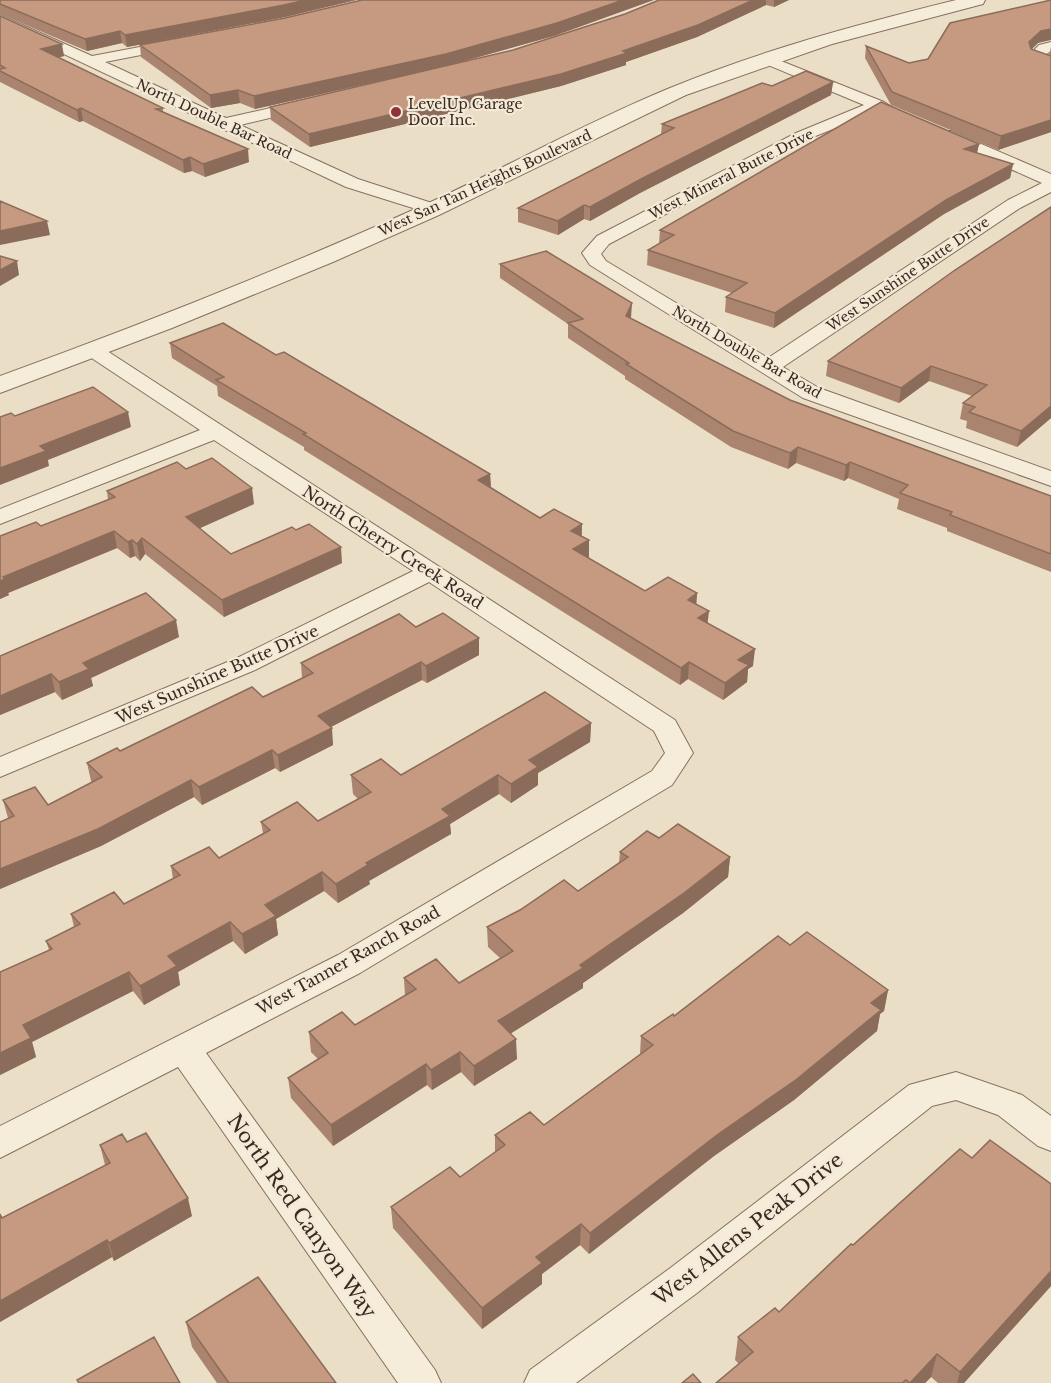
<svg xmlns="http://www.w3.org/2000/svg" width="1051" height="1383" viewBox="0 0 1051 1383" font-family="'Libre Baskerville',serif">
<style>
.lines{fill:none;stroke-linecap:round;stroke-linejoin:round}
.minor-casing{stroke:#85715e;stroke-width:2}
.tertiary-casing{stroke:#85715e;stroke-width:2}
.minor{fill:#f6ecda;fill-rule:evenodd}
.tertiary{fill:#f6ecda;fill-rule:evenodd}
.wall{fill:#aa846e}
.shaded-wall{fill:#8b6c5a}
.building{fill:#c69a80;stroke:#8b6c5a;stroke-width:1.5}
.poi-dot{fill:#8f3338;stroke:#f3e9d6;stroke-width:2}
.labels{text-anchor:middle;stroke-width:4.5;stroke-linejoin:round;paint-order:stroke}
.far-poi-label{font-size:14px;fill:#372a20;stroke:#f3e9d6;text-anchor:start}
.far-street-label{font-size:14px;fill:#372a20;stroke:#f3e9d6}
.street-label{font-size:16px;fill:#372a20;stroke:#f3e9d6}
.near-street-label{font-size:20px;fill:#372a20;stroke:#f3e9d6}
</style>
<rect width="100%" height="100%" fill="#ebdec7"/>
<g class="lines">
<!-- minor casing -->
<g class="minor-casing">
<path id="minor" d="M0,15L92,56L177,40L182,41L184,44L182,47L105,62L226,118L306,100L312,102L314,105L312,108L240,125L358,179L438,205L441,209L432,214L346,187L0,24Z
M1051,42V51L1045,55L1051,58V68L1030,59L1028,56L1039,45Z
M766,55L884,102L895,109L887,114L878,111L808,139L609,244L601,254L606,261L768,358L1008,200L1042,183L939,137L937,134L939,131H951L1051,174V192L1020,208L783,367L819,388L1051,471V486L803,398L590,265L582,253L597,236L796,133L864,105L761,62L759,59Z
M94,345L101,347L675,720L693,753L672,785L360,973L206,1053L435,1370L441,1383H398L178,1067L0,1158V1126L338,955L652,771L665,753L654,731L429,582L255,670L0,777V757L237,658L413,571L214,440L0,524V509L200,430L87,355L84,351L87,347Z
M956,1072L1022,1095L1051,1116V1151L1038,1146L998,1115L956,1100L932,1106L697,1293L576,1383H524L530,1370L669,1269L909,1085Z"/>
</g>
<!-- tertiary casing -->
<g class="tertiary-casing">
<path id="tertiary" d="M956,0H985L983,4L832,44L686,95L439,215L333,262L172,328L0,393V376C143,324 284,268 422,206C505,168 585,123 670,88C762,50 859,24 956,0Z"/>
</g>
<!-- minor -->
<use href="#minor" class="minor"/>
<!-- tertiary -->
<use href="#tertiary" class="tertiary"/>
</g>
<!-- wall -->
<path class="wall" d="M0,0H356L285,17L127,47L122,43L87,51L0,14Z
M659,0H789L774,7L766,5L697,37L626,62V65L561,86L310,147L271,120L270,107L427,70L255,109L240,103L211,108L141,57L140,45L285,18L557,35L450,65L513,50L625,14Z
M0,16L64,56L58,58L163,108V112L249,162L205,177L192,171L184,173L83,121L79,122L0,82Z
M1038,43L1032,49L1049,55L1051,47V132L998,150L891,105L865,58L866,46L909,63Z
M833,82L831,95L640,193L590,221L584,219L558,235L518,222V208L661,134L662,124L772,86Z
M979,144L977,153L1013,164L1010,178L944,214L774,328L725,312L726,297L732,293L647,265L648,250L659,244L660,230Z
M1051,207V418L1017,447L966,428L967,421L960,419L963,403L972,396L929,381L899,403L826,376L828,361Z
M500,264L631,318L790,400L1051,496V572L947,531V528L897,509L899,499L848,478L844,481L796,463L788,469L731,447L625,379V376L568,338V324L500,278Z
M170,343L276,355L490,474L491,487L540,518L582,524V536L589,540V557H587L645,591L697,593L696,604L708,623L753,666L748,669L747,682L723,700L688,679L680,685L304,450V447L218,396L217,386L172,358Z
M186,469L254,504L200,528L231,554L342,563L224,617L145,554L140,561L135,556L130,558L117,548L8,593L9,595L0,599V536L41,526L108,500L107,491Z
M416,627L479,638V655L427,683L422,680L331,727L333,745L280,772L275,768L202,805L194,797L101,846L0,889L8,818L3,800L48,805L92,782L91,781L87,763L263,697L302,678L301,663Z
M179,637L91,678L93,686L62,700L55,692L0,715V656Z
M591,723L590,742L538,773V785L511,803L499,794L450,824L451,834L369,881L370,884L338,903L324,891L276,919L278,935L245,954L233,941L178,972L180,985L144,1005L133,991L32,1042L36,1057L0,1075V972L49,950L46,941L74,927L71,914L124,904L173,879L171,866L219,858L263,833L261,822L318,821L358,799L353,794L351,775H401Z
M659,838L730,857L728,877L683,913L583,983V988L511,1033L517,1059L474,1086L461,1072L432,1090L427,1085L333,1146L291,1098L288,1078L318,1059L311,1052L309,1032L355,1025L405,996L404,978L459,983L500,958L488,947L487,927L578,891L619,862L620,852Z
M790,945L888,990L884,1011L880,1014L877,1031L794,1100L714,1156L589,1254L580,1245L542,1274V1284L482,1329L393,1228L391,1207L460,1177L495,1152V1135L544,1125L640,1054L641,1036Z
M127,1142L192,1216L114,1261L112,1257L0,1322V1214L2,1218L105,1165L100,1145Z
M972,1158L1051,1184V1286L964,1383H938L931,1377L925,1383H716L739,1364L735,1360L738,1337L779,1312L853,1245Z
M186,1322L336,1383H217L192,1347Z"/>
<!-- shaded-wall -->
<path class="shaded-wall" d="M306,0H356L285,17L127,47L125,35Z
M623,0H654L557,35L446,66L255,109L254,96Z
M753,0H766V5L697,37L626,62V65L561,86L310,147L309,134L623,51Z
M774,0H789L774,7Z
M1051,29V40L1038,43L1026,54L1029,42L1041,31Z
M120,31L122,43L87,51L85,39Z
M62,44L64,56L43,61L41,49Z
M833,82L831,95L640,193L590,221V207L641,179Z
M238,90L240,103L211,108L210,95Z
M81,108L83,121L79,122L77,110Z
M1051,120V132L998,150L1001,136Z
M979,144L976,157L964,149Z
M248,149L249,162L205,177L203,164Z
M190,157L192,171L184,173L183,160Z
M1013,164L1010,178L944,214L774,328L775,313L946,200Z
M584,205V219L558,235V221Z
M47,221L50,235L0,245V231Z
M17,261L19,275L0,286V270Z
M632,303L631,318L626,331V316Z
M931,366L929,381L899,403L901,388Z
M1051,406V418L1017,447L1021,431Z
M128,412L131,427L48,460L49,466L0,485V468L40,446Z
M798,447L796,463L788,469L790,453Z
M850,462L848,478L844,481L846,465Z
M490,474L491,490L478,480Z
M252,488L254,504L189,533L186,517Z
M582,524L581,541L571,531Z
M114,531L117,548L8,593L9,595L0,599V581L3,577Z
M142,538L145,554L140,561L137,544Z
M132,540L135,556L130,558L128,542Z
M589,540V557L573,566V549Z
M341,547L342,563L224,617L222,600Z
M697,593L696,610L688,600Z
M709,611L707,628L698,618Z
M176,620L179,637L91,678L93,686L62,700L59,682L83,663Z
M479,638V655L427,683L426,666Z
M755,649L753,666L748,669L747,682L723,700L725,683L738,660Z
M421,662L422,680L319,733L318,716Z
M689,662L688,679L680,685L681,668Z
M51,674L55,692L0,715V696Z
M591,723L590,742L538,773V785L511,803V784L529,760Z
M332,728L333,745L280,772L278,755Z
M272,750L275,768L202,805L199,787Z
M498,775L499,794L450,824L451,834L369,881L370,884L338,903L336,884L442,809Z
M191,780L194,797L101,846L0,889V869Z
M730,857L728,877L683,913L583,983V988L499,1041L498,1021L580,965Z
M322,872L324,891L276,919L278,935L245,954L242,934L265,905Z
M230,922L233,941L178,972L180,985L144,1005L140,986L168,956Z
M129,972L133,991L32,1042L36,1057L0,1075V1053L23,1025Z
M888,990L884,1011L880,1014L877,1031L794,1100L714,1156L589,1254L590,1233Z
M516,1039L517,1059L474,1086V1066Z
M460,1052L461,1072L432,1090L431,1070Z
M426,1064L427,1085L333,1146L331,1125Z
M188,1198L192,1216L114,1261L109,1243Z
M581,1224L580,1245L542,1274V1284L482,1329V1308L536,1257Z
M107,1240L112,1257L0,1322V1301Z
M1051,1271V1286L964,1383H957L960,1372Z
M937,1354L931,1377L925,1383H910Z"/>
<!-- building -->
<path class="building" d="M0,0H306L284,5L125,35L120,31L85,39L0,4Z
M362,0H623L557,23L446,54L254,96L238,90L210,95L140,45L285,18Z
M659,0H753L698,25L623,51L627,53L561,74L309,134L270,107L513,50L625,14Z
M1051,0V29L1041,31L1029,42L1031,49L1051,56V120L1001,136L892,92L866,46L909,63L928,59L950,23Z
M0,16L62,44L41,49L163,108L156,109L248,149L203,164L190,157L183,160L81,108L77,110L0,71V69L5,68L0,65Z
M806,71L833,82L641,179L590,207L584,205L558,221L518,208L674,128L662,124L762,83L772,86Z
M881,102L979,144L964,149L1013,164L946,200L775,313L726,297L747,283L648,250L674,235L660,230Z
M0,201L47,221L0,231Z
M1051,207V406L1021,431L969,412L975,407L963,403L987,385L931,366L901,388L828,361L955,270Z
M546,251L632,303L626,316L790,400L1051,496V554L950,515L952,512L900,493L908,485L850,462L846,465L798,447L790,453L733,431L626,364L629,363L568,323L583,319L500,264Z
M0,256L17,261L0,270Z
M223,323L276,355L284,352L490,474L478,480L540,518L554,509L582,524L571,531L589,540L573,549L645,591L668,577L697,593L688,600L709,611L698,618L755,649L738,660L749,665L725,683L689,662L681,668L303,434L306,433L216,380L224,377L170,343Z
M93,387L128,412L40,446L46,451L0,468V417L11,413L15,416Z
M212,458L252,488L186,517L231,554L292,527L296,530L309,524L341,547L222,600L142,538L137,544L132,540L128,542L114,531L3,577L5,579L0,581V536L36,522L41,526L115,497L107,491L177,462L186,469Z
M146,593L176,620L83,663L89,669L59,682L51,674L0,696V656Z
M443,613L479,638L426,666L421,662L318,716L332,728L278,755L272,750L199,787L191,780L98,829L0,869V822L14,816L3,800L35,787L48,805L102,777L87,763L117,748L120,751L252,687L263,697L313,673L301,663L399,614L416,627Z
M545,692L591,723L529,760L538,767L511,784L498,775L442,809L450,816L366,863L368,865L336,884L322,872L265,905L276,916L242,934L230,922L168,956L177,966L140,986L129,972L23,1025L31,1038L0,1053V972L52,949L46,941L80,924L71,914L114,892L124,904L180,875L171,866L209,847L219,858L270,830L261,822L297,802L318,821L371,792L351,775L381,759L401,775Z
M678,824L730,857L684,893L580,965L583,968L498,1021L516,1039L474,1066L460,1052L431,1070L426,1064L331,1125L288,1078L328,1053L309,1032L342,1012L355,1025L416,989L404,978L436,959L459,983L513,951L487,927L520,910L564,880L578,891L628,857L620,852L647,831L659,838Z
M807,932L888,990L871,1003L881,1010L797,1079L717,1135L590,1233L581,1224L536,1257L542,1263L482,1308L391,1207L450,1167L460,1177L505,1145L495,1135L530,1112L544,1125L653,1045L641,1036L673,1014L674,1016L778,936L790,945Z
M146,1133L188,1198L109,1243L107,1240L0,1301V1214L2,1218L110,1163L100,1145L122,1134L127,1142Z
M990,1140L1051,1184V1271L960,1372L937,1354L910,1383L906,1380L902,1383H716L753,1352L738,1337L775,1308L779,1312L851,1244L853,1245L960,1149L972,1158Z
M258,1277L336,1383H229L186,1322Z
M154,1337L180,1383H79L77,1380Z
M693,1374L701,1383H682Z"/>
<!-- markers -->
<circle class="poi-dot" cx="396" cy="112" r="6"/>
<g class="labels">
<!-- far-poi labels -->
<g class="far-poi-label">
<text x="408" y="109">LevelUp Garage<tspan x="408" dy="16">Door Inc.</tspan></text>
</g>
<!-- far-street labels -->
<g class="far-street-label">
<text transform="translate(214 119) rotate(25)" y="5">North Double Bar Road</text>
<text transform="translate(731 174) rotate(-27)" y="5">West Mineral Butte Drive</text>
<text transform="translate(485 183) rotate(-25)" y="5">West San Tan Heights Boulevard</text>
<text transform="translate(908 274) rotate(-34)" y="5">West Sunshine Butte Drive</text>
<text transform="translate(747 352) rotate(30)" y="5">North Double Bar Road</text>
</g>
<!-- street labels -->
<g class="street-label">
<text transform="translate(393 547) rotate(33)" y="6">North Cherry Creek Road</text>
<text transform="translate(217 674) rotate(-24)" y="6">West Sunshine Butte Drive</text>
<text transform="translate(348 960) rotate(-29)" y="6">West Tanner Ranch Road</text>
</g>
<!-- near-street labels -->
<g class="near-street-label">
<text transform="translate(302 1216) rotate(55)" y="7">North Red Canyon Way</text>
<text transform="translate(748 1229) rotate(-38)" y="7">West Allens Peak Drive</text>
</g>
</g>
</svg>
